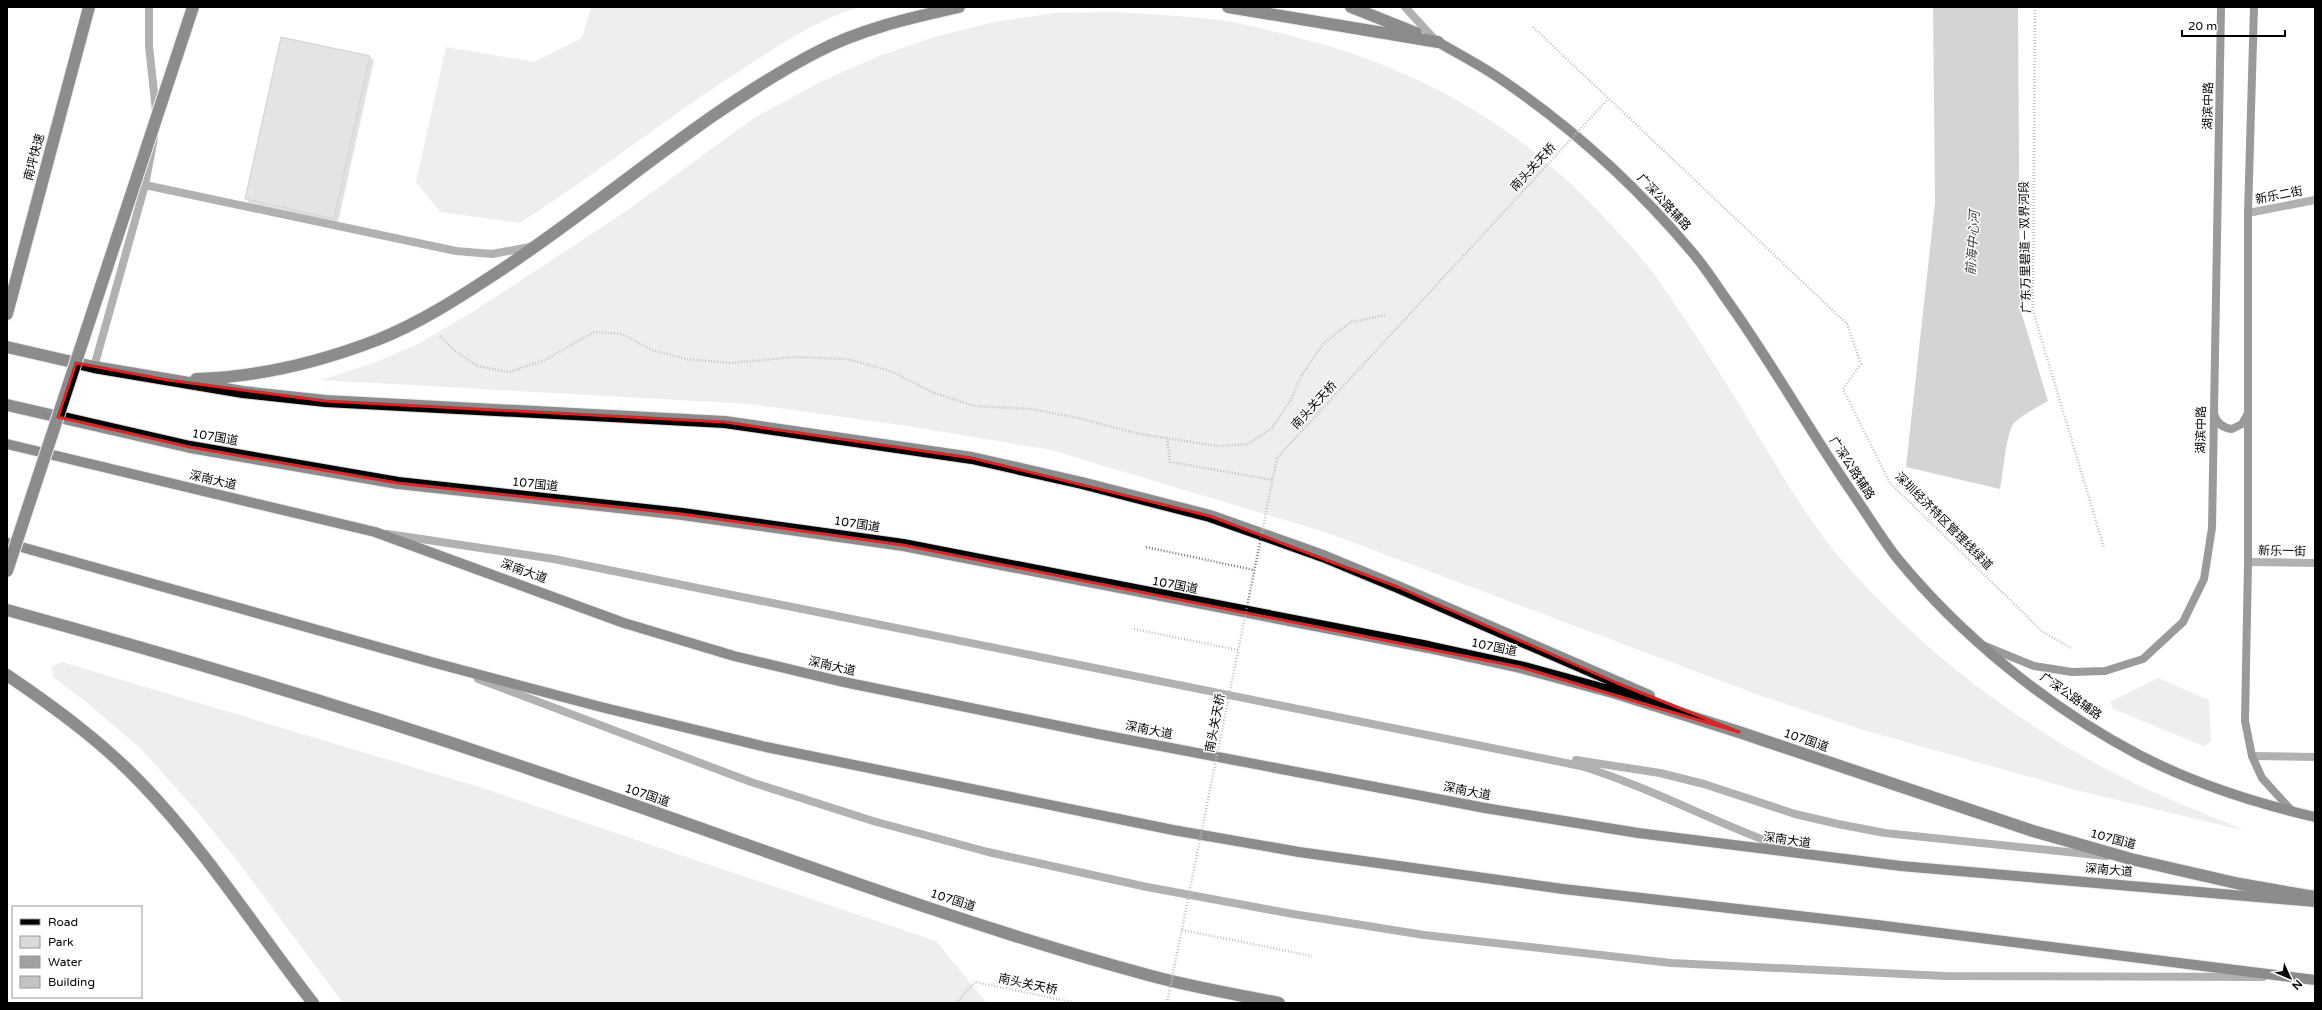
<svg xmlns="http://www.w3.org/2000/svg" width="2322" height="1010" viewBox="0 0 2322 1010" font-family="'Varela Round','Noto Sans SC',sans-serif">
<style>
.green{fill:#dadada}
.water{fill:#a1a1a1}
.building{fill:#c3c3c3;stroke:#979797;filter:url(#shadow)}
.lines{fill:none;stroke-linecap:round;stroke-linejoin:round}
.primary-casing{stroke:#dbdbdb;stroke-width:12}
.highway-casing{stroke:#dbdbdb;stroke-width:14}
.path{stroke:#757575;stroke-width:2.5;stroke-dasharray:1 2;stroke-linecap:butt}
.lane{stroke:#535353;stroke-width:8}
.street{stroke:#535353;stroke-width:8}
.secondary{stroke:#202020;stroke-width:8}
.primary{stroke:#000;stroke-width:10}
.highway{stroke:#000;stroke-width:12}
.highway-bridge-casing{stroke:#dbdbdb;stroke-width:14;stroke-linecap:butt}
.path-bridge{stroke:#757575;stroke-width:2.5;stroke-dasharray:1 2;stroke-linecap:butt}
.highway-bridge{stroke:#000;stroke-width:12}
.marked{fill:none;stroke:#d62828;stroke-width:3;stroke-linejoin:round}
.labels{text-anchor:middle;stroke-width:3;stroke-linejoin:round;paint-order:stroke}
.street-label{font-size:12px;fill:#000;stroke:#fff}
.water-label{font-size:13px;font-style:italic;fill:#424242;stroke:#fff}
</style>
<defs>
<filter id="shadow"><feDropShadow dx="3.5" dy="3.5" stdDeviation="0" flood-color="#0004"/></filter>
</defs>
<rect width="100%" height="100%" fill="#fff"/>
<!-- green -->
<path class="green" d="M591,7H861C821,17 784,42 749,65C670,115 598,173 520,223L440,212L416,182L446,47L534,62L582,38Z
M1111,12C1150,14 1189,16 1228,21C1249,25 1271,31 1292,36C1414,67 1512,120 1599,212C1619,233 1640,255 1657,278C1692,328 1725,381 1756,432C1784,478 1811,526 1847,566C1916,643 1996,707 2086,758C2136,787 2192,808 2246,831L2076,790L1867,731L1759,695L1328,533L1051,450L908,426L750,404L321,380L376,362L418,344L474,311L625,212L754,118L820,82L879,56L934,37L994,22L1054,13Z
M62,662L476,786L936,941L987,1003H343L236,859L194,808L142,750L90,705L53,677L51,667Z
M2158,678L2209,700L2211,741L2204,746L2113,709L2110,702Z"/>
<!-- water -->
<path class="water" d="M1933,7H2018L2020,308L2048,401C2036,408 2024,414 2014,423C2006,432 2003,476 2000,489L1906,467L1935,203Z"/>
<!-- building -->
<path class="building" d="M281,37L370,56L334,219L245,199Z"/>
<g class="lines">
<!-- primary casing -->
<g class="primary-casing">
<path id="primary" d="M1438,42C1460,55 1484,67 1505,82C1575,130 1638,188 1692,252C1704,266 1714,281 1724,296C1769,358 1806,425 1849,488C1865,511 1880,536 1897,558C1962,637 2048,707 2139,755C2193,783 2255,803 2315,817
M7,444L375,532L624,623L734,656L839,681L1098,734L1485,808L1638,833L1901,866L2315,902
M7,543L435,663L601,707L766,747L1173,830L1299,852L1563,889L1877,925L2315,980"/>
</g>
<!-- highway casing -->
<g class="highway-casing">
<path id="highway" d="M1228,7L1438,42
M1351,7L1416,33
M7,314L89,7
M7,347L94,367L243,392L326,401L725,422L972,458L1082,483L1210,516L1323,556L1398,587L1649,696
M196,379C258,377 320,362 377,340C420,323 460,297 498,272C606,201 701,113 815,53C860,29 910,18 959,7
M7,405L190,447L398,483L682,514L903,545L1428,647L1520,667L1616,693L1739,732L2033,831L2131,859L2240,884L2315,897
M7,610C186,659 363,712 538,772C741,840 941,919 1148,975C1191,987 1235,994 1279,1003
M7,675C54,707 102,742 141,783C206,850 256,930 313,1003"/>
</g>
<!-- path -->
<path class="path" d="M2035,7L2033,311L2104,548
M1533,27L1847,324L1861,364L1843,389L1890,483L2043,632L2071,648
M440,336L453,349L477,366L509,372L545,360L594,332L622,334L652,350L686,359L731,363L794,357L847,359L891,371L932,392L974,406L1032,409L1078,418L1140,434L1218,446L1248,444L1272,428L1291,400L1301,376L1324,343L1351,322L1386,315
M1167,438L1170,462L1273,480
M1146,547L1254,570
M1134,629L1238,650
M1182,930L1312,956
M956,1003L975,982L1077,1003"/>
<!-- lane -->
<path class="lane" d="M149,7V46L156,111
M1405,7L1437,42
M145,185L456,251L492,254L530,247
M94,367L145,185L154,138
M388,534L554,559L1581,766C1652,788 1717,824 1788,849
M478,679L751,782L873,821L988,852L1147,887L1293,914L1424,935L1671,963L1945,976L2263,977
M1576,760L1660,773L1704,784L1795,814L1838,824L1885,833L2106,856"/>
<!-- street -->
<path class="street" d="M2248,213L2315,200
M2248,562L2315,563
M2252,756L2315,757"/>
<!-- secondary -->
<path class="secondary" d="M2254,7L2248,213V562L2245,721L2252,756L2262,778L2292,811
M2214,414C2217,424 2223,428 2232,429L2242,424L2247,415
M1985,646L2034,666L2072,672L2105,671L2143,659L2183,622L2204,579L2212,528L2221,7"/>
<!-- primary -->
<use href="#primary" class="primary"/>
<!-- highway -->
<use href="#highway" class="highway"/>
<!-- highway-bridge casing -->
<g class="highway-bridge-casing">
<path id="highway-bridge" d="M7,571L193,7"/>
</g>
<!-- path-bridge -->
<path class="path-bridge" d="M1167,1003L1277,458L1608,99"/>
<!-- highway-bridge -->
<use href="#highway-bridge" class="highway-bridge"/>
</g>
<!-- marked area -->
<path d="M0 0H2322V1010H0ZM76,363L168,380L326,401L725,422L972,458L1210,516L1398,587L1617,683L1739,732L1520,667L903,545L682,514L398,483L190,447L58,417Z" fill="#fff" fill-opacity=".55" fill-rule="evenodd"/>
<path class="marked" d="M76,363L168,380L326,401L725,422L972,458L1210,516L1398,587L1617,683L1739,732L1520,667L903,545L682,514L398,483L190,447L58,417Z"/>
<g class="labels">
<!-- street labels -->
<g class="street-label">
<text transform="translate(2208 106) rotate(-89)" y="4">湖滨中路</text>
<text transform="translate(34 157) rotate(-75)" y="4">南坪快速</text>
<text transform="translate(1533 167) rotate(-47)" y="4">南头关天桥</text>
<text transform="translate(2279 195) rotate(-11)" y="4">新乐二街</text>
<text transform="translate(1664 202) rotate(47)" y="4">广深公路辅路</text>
<text transform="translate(2025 247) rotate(-91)" y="4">广东万里碧道－双界河段</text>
<text transform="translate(1314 405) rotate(-47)" y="4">南头关天桥</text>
<text transform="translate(2201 430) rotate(-89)" y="4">湖滨中路</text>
<text transform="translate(215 437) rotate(10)" y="4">107国道</text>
<text transform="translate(1852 468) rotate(57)" y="4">广深公路辅路</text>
<text transform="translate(213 480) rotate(13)" y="4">深南大道</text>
<text transform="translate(535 484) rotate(6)" y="4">107国道</text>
<text transform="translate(1944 521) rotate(45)" y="4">深圳经济特区管理线绿道</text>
<text transform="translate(857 524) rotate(9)" y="4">107国道</text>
<text transform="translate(2282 551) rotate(1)" y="4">新乐一街</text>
<text transform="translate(524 571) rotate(20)" y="4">深南大道</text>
<text transform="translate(1175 585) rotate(11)" y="4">107国道</text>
<text transform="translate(1494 647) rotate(12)" y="4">107国道</text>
<text transform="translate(832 666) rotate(13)" y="4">深南大道</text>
<text transform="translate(2071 696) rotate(35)" y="4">广深公路辅路</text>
<text transform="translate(1215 723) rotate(-79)" y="4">南头关天桥</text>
<text transform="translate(1149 730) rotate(11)" y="4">深南大道</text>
<text transform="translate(1806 740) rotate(19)" y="4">107国道</text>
<text transform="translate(1467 791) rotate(11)" y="4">深南大道</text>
<text transform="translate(647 795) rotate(19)" y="4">107国道</text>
<text transform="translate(2113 839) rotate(15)" y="4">107国道</text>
<text transform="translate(1787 840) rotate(8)" y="4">深南大道</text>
<text transform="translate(2109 870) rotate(5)" y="4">深南大道</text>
<text transform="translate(953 900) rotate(18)" y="4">107国道</text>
<text transform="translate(1028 984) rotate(12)" y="4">南头关天桥</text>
</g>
<!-- water labels -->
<g class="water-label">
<text transform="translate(1972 243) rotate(-86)" y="5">前海中心河</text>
</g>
</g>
<!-- border -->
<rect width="2322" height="1010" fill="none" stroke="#000000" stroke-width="16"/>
<!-- legend -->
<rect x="12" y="906" width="130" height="92" fill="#ffffff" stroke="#999999"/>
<rect x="20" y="919" width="20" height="6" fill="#000000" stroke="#999999"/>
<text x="48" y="926" font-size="12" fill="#000000">Road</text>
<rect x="20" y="936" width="20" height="12" fill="#dadada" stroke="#999999"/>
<text x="48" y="946" font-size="12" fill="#000000">Park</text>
<rect x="20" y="956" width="20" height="12" fill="#a1a1a1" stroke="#999999"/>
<text x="48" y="966" font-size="12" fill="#000000">Water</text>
<rect x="20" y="976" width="20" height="12" fill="#c3c3c3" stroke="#999999"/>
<text x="48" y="986" font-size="12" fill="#000000">Building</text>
<!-- north arrow -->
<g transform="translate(2290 978) rotate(134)" stroke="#ffffff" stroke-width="3" paint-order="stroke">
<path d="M0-3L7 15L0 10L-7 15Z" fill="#000000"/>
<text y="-6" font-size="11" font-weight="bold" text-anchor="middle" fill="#000000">N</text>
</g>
<!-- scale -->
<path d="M2182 30v6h103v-6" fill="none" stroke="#000000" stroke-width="2"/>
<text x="2188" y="30" font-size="12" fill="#000000" stroke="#ffffff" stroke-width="3" paint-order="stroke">20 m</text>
</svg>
